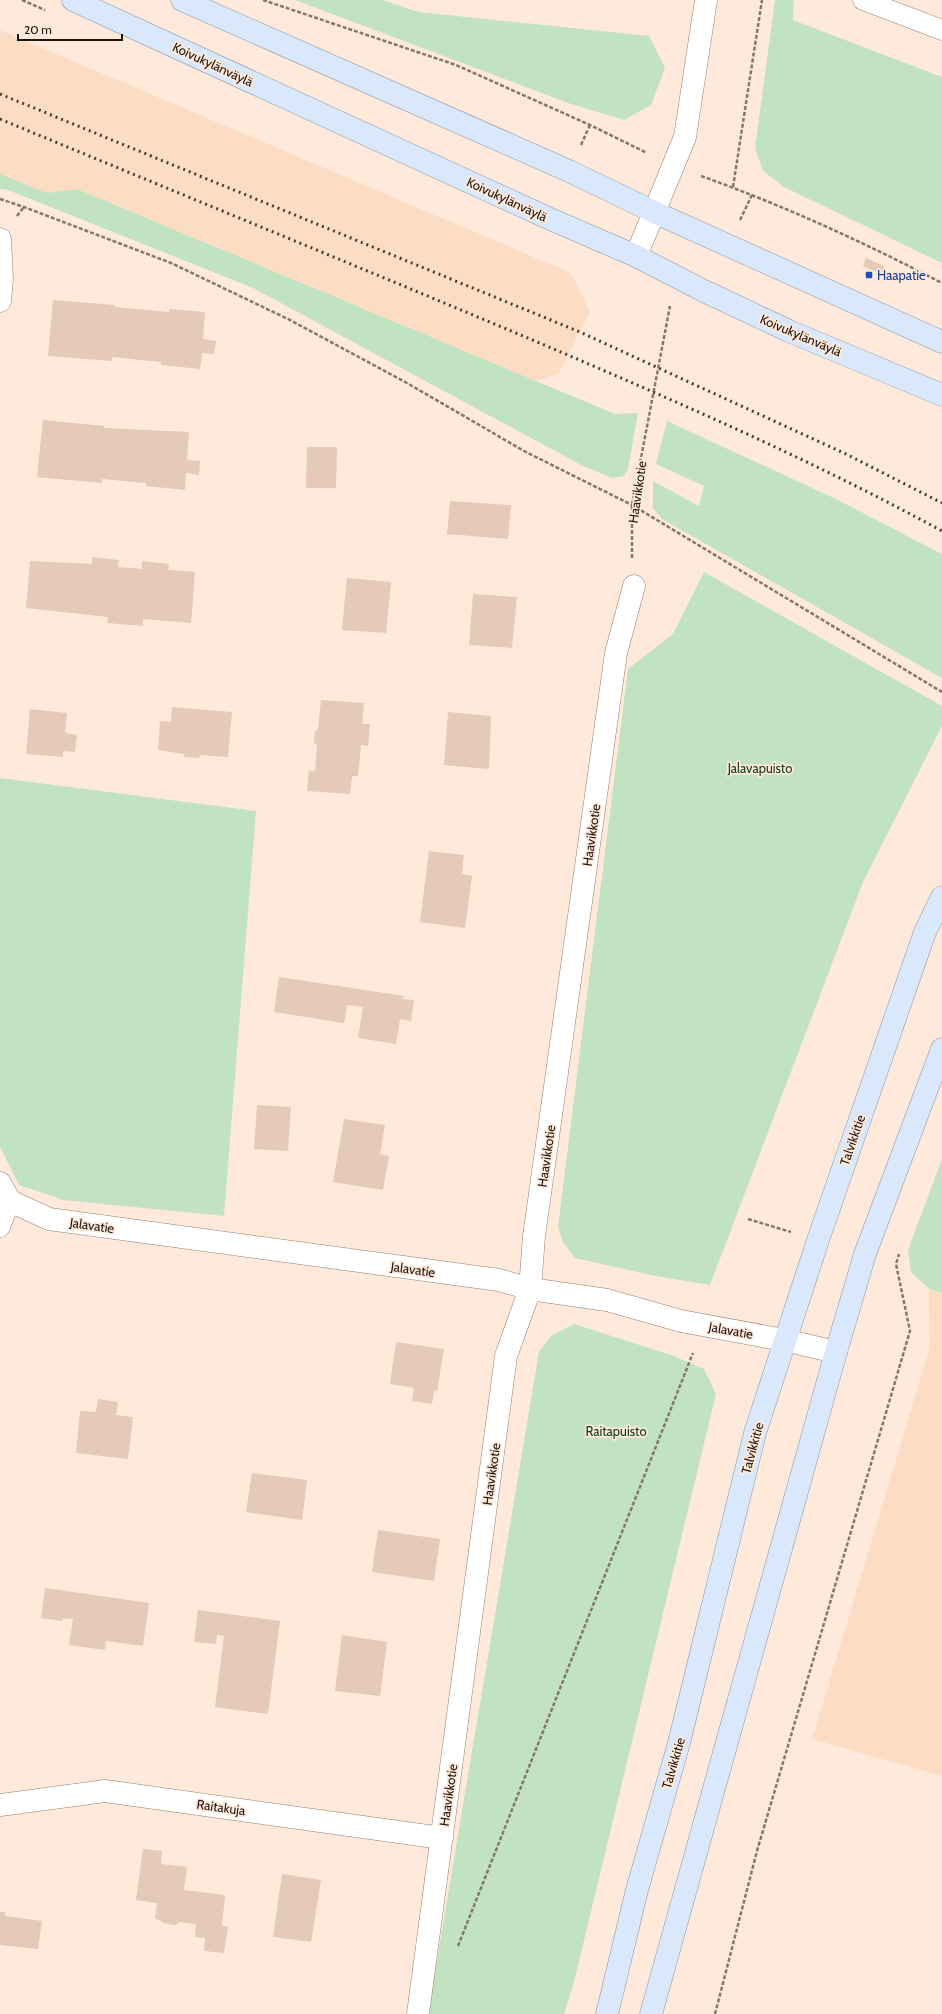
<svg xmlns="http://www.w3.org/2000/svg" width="942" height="2014" viewBox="0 0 942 2014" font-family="Cabin,sans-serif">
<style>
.built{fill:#fddcc4}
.green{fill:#c1e3c1}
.building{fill:#e4cab7}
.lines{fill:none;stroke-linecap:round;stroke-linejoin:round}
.service-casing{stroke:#977f6e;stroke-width:21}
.minor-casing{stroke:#977f6e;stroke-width:23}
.primary-casing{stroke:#8893a7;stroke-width:23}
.path{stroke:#86776c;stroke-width:2.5;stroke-dasharray:4 2;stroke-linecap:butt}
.service{stroke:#fff;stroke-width:20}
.minor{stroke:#fff;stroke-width:22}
.primary{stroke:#dae8fc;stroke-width:22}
.rail{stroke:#483c34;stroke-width:3;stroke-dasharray:2 4;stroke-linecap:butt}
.transit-dot{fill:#1a4fb4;stroke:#ffe9da;stroke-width:1.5}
.labels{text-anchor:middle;stroke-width:3.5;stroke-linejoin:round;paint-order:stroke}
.street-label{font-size:13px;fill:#1d140d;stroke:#ffe9da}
.transit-label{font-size:13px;fill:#164399;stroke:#ffe9da;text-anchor:start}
.park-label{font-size:13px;fill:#114117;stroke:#ffe9da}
</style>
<rect width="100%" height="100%" fill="#ffe9da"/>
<!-- built -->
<path class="built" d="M0,30L571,273L590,312L558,374L536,381L77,189L47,193L0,174Z
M929,1289L942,1293V1776L812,1739L930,1347Z"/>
<!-- green -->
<path class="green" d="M295,0H383L418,12L649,36L665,68L651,105L624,120L568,103Z
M775,0H794L793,20L942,77V263L784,187L763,171L755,148Z
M0,174L47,193L77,189L615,414L638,413L628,469L624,476L612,478L581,465L253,288L8,190L0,189Z
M667,421L836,499L942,554V678L662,519L653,508V481L699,506L704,486L656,464Z
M704,572L942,706V726L863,882L710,1285L655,1276L575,1258L563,1242L558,1227L628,669L673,634Z
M0,778L256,811L224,1216L63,1200L19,1185L0,1147Z
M942,1159V1293L929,1289L911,1272L908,1250Z
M574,1324L671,1355L704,1369L716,1394L573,1986L564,2014H428L539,1352L551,1336Z"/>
<!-- building -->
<path class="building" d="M866,258L884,266L881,274L863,266Z
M53,300L115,305L114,307L169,312V309L205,312L203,339L216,341L214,354L202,353L200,369L161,365V362L112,357V361L48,356Z
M43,420L104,426V428L189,432L187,460L200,461L199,475L186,473L185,490L146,486V483L102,479V483L37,477Z
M307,447H337L336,488H306Z
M450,501L511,505L508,539L447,534Z
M92,557L119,560L118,567L142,569V561L169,564L168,570L195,572L191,623L143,619V626L107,623L108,617L26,608L30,561L92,564Z
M347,578L391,582L386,633L342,630Z
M473,594L517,597L512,648L469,645Z
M321,700L364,703L362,724H370L368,746L361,745L358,776H352L350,794L307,791L309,771H315L317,746L314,742L315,732L318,729Z
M172,707L232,712L228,757L201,755L198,758L185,757L183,754L158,750L160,721L171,722Z
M30,709L67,713L65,733L77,735L75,752L63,751V757L26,754Z
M448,712L491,716L489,769L444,765Z
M429,851L464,855L462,874L472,876L465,928L420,922Z
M279,977L404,996L403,999L414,1000L411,1021L400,1019L396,1044L358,1038L363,1007L347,1005L344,1023L274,1012Z
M257,1105L291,1107L288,1151L254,1149Z
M344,1119L385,1125L380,1154L389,1156L383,1190L333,1182Z
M396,1342L444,1349L437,1391H434L432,1404L412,1401L414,1388L390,1384Z
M98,1399L118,1402L116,1415L133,1417L128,1459L76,1453L80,1411L96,1412Z
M252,1473L307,1480L302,1520L246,1512Z
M378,1530L440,1539L434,1581L372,1572Z
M45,1588L149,1603L143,1646L106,1641L105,1650L69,1645L73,1619L63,1618L62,1621L41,1618Z
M198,1610L280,1621L268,1714L215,1707L224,1636L217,1635L216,1644L194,1642Z
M342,1635L387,1642L380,1696L335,1691Z
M143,1849L162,1851L161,1864L187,1867L184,1890L225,1895L222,1926H228L224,1953L204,1951L205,1938L195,1937L196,1924L179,1922L175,1925L163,1923L160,1920L155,1919L157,1903L136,1900Z
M282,1874L321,1880L311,1942L273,1937Z
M0,1912H5V1916L42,1921L38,1949L0,1945Z"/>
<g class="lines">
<!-- service casing -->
<g class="service-casing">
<path id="service" d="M863,0L942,30
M0,1227L10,1201"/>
</g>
<!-- minor casing -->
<g class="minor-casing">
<path id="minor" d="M0,239L2,279L0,301
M636,256L685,137L706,0
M0,1183L10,1201L49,1219L499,1280L530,1289L607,1300L681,1321L784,1340L836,1352
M0,1805L105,1791L442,1838
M418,2014L506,1356L530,1289L534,1236L616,653L634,586"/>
</g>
<!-- primary casing -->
<g class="primary-casing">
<path id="primary" d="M73,0L548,218L636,256L704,291L789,331L942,395
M182,0L569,171L654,212L942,342
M607,2014L637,1890L679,1743L755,1433L818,1240L925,932L942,897
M651,2014L836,1352L865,1254L942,1049"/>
</g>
<!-- path -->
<path class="path" d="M22,0L45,10
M263,0L456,65L590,125L647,153
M581,145L590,125
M701,176C785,206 863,242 942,283
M733,187L762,0
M0,199L24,207L171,263L290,320L407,383L524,451L632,505L942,692
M17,216L24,207
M740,220L752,195
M632,558V505L670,306
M748,1219L791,1232
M458,1946L693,1353
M715,2014L757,1851L910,1331L896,1264L899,1254"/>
<!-- service -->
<use href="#service" class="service"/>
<!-- minor -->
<use href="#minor" class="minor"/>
<!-- primary -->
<use href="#primary" class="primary"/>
<!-- rail -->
<path class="rail" d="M0,94L580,332L846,454L942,503
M0,119C178,193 357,266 535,341C673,400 810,459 942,531"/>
</g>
<!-- markers -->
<rect class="transit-dot" x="865" y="271" width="8" height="8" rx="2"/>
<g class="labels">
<!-- street labels -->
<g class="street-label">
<text transform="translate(213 64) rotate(25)" y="5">Koivukylänväylä</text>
<text transform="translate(507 199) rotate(25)" y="5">Koivukylänväylä</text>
<text transform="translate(801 335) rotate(23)" y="5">Koivukylänväylä</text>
<text transform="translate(637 492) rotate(-82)" y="5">Haavikkotie</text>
<text transform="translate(591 835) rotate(-82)" y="5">Haavikkotie</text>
<text transform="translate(852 1140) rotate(-71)" y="5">Talvikkitie</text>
<text transform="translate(546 1156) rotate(-82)" y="5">Haavikkotie</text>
<text transform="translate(92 1225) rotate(8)" y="5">Jalavatie</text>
<text transform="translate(413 1269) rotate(8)" y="5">Jalavatie</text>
<text transform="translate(731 1330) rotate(10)" y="5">Jalavatie</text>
<text transform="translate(752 1448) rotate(-75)" y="5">Talvikkitie</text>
<text transform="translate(491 1474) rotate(-82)" y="5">Haavikkotie</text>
<text transform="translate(673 1763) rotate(-74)" y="5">Talvikkitie</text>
<text transform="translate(448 1795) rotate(-82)" y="5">Haavikkotie</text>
<text transform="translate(221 1807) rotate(8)" y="5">Raitakuja</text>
</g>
<!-- transit labels -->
<g class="transit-label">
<text x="877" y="280">Haapatie</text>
</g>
<!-- park labels -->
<g class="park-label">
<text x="760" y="773">Jalavapuisto</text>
<text x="616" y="1436">Raitapuisto</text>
</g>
</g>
<!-- scale -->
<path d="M18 34v6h104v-6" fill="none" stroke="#1d140d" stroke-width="2"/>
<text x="24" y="34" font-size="12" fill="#1d140d" stroke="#ffe9da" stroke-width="3" paint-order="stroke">20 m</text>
</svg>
